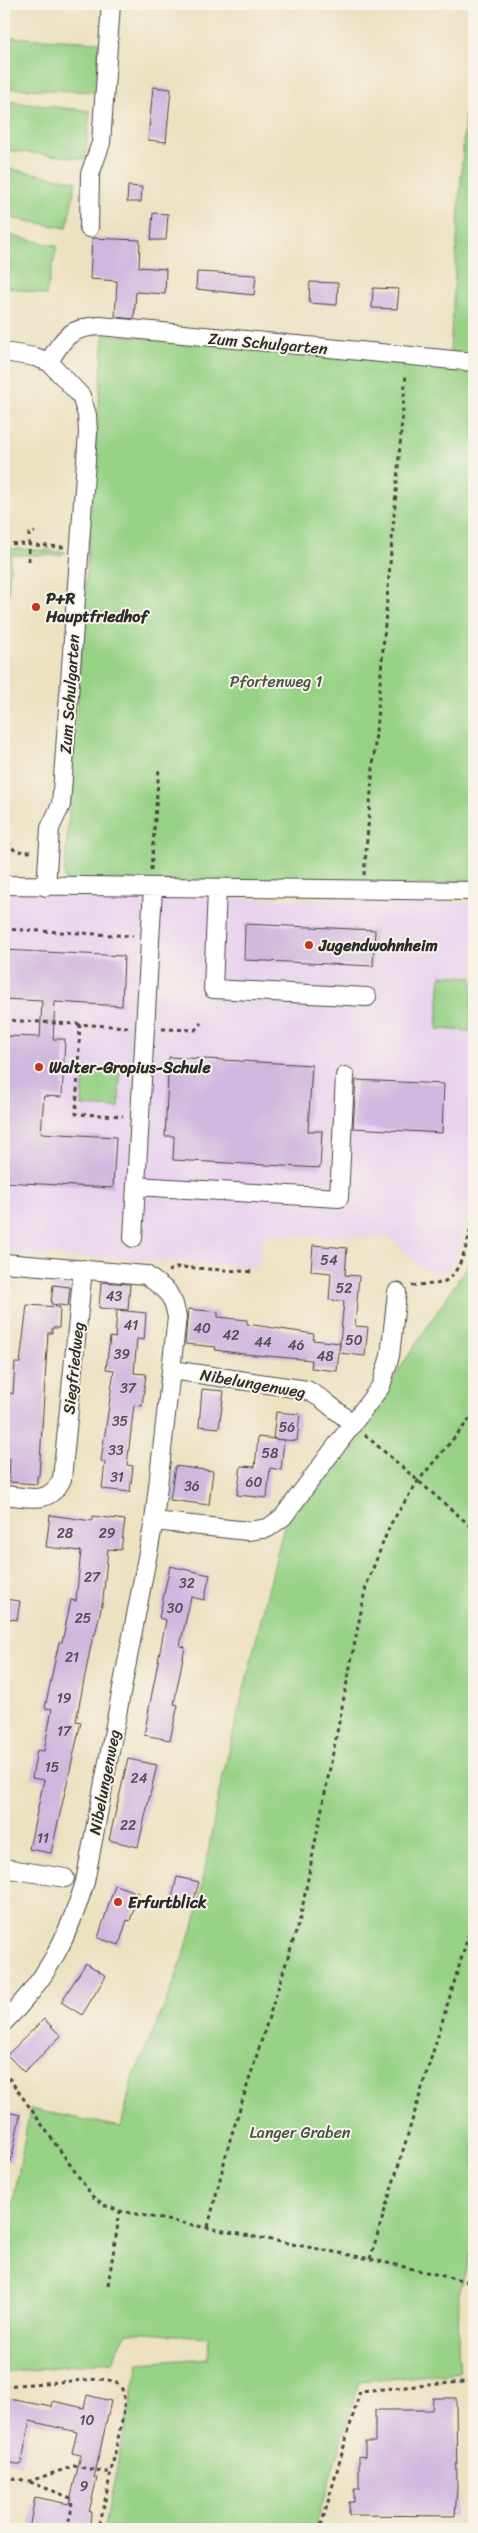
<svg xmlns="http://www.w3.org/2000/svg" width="478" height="2533" viewBox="0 0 478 2533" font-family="Sriracha,sans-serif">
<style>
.built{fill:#e8d2ee}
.green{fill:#97d286;stroke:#617e58}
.building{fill:#d1b7df}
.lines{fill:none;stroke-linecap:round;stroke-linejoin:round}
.minor-casing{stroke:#484642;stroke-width:20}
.path{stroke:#484642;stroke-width:3;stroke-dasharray:4 4;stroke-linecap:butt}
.minor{stroke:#fff;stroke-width:18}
.poi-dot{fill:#c8321e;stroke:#f7f3e8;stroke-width:2}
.labels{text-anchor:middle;stroke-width:4;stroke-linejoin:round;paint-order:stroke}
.number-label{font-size:14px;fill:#544e58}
.street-label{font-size:16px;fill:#2b2b2b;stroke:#f7f3e8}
.poi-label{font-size:16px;font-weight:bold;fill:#2b2b2b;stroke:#f7f3e8;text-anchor:start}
.park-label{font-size:16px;fill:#465542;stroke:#f7f3e8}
</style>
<rect width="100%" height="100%" fill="#f7f3e8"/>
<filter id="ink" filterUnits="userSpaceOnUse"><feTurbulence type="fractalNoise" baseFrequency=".02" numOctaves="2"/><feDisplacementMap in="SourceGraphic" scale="10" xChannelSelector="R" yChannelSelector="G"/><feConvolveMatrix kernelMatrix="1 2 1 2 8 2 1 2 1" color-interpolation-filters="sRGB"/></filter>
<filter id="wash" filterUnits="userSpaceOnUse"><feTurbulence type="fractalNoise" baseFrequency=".0096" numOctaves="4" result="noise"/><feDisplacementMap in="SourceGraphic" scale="20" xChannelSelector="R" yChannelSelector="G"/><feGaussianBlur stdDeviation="1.12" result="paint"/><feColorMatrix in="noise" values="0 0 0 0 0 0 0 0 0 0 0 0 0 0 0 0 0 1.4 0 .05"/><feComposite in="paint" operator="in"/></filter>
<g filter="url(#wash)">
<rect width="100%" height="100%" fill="#ece1c1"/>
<!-- built -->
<path class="built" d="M4,893L474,903V1168L467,1217L455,1260L445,1273L423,1269L390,1237L263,1235L258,1267L4,1253Z"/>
<!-- green -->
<path class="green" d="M472,4H474V353L450,352Z
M4,37L99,42L97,92L4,88Z
M4,101L90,111L85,159L4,150Z
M4,168L76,181L67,228L4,217Z
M4,234L57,246L46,295L4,286Z
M104,334L474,369V885L64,880Z
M4,548L66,552L61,555H11L4,649Z
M441,975L473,977L470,1031L437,1029Z
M84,1069L120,1071L119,1108L82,1106Z
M474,1247V2243L459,2294L458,2348L460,2372L359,2382L315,2529H104L139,2363L208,2358L209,2337L127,2332L112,2361L4,2373V2252L30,2109L121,2127L132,2080L173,1986L196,1918L219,1792L284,1525L384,1393L466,1268Z"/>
<g id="blocks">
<!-- building -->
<path class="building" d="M153,87L171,89L166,142L148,140Z
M128,186L142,187L141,202H127Z
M153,213L168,214L166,240H151Z
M92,238L140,240L139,267L166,269L165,294L136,292L134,319L115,317L117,281L90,279Z
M197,272L256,275L254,295L196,289Z
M310,282L338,283L337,305L309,303Z
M373,288L399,289L397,309L372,308Z
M245,924L375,930L373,966L244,960Z
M4,950L124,956L122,1006L55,1002L53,1039H65L62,1097L44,1096L41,1133L116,1137L113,1188L4,1182L5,1036L40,1037L42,1001L4,999Z
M169,1057L312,1065L308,1131H322L320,1168L173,1160L174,1136H165Z
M356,1080L444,1084L442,1133L353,1128Z
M313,1245L347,1248L345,1275L359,1276L355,1326L368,1327L365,1356L339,1353L344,1301L329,1300L331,1273L311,1271Z
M101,1282L130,1284L128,1310L99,1308Z
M53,1285L70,1287L68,1306L51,1304Z
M27,1305L60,1307L59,1328H52V1333H48L39,1476H37V1484L9,1482L10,1458L5,1457L9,1393L13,1394L15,1363H20Z
M188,1309L218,1312V1317L247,1320V1324L314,1334L313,1340L340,1343L337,1371L311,1368L312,1360L244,1354L215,1350L216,1347L185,1344Z
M117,1310L146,1313L144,1340L137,1339L134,1373L146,1374L142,1406L134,1405L127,1465L133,1466L130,1492L102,1489L105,1462L101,1461L114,1370L106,1369L110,1337L115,1338Z
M202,1389L224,1391L219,1428L199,1426Z
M276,1412L300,1414L297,1441L273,1439Z
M258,1437L284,1440L281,1470L270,1468L267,1498L237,1495L241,1466L255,1467Z
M175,1466L213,1471L209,1505L170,1500Z
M50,1515L92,1521L93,1516L125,1520L121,1550L108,1549L103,1600L95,1635H93L76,1721L81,1722L51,1853L29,1849L44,1780L32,1778L37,1750L44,1751L52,1709L45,1708L59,1642H62L71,1600L76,1601L81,1551L46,1547Z
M170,1566L210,1575L204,1600L191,1597L180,1646L185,1647L174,1704L178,1705L170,1740L144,1735L166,1620L159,1618Z
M4,1599L20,1601L17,1620L4,1618Z
M128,1759L157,1765L138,1847L109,1840Z
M177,1877L199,1882L193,1903L172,1898Z
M115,1885L139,1893L130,1921L127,1920L119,1945L98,1938Z
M86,1963L106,1976L82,2015L61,2002Z
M44,2019L61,2036L24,2072L7,2055Z
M6,2112L20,2115L11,2162L4,2161Z
M87,2395L111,2401L94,2478H97L89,2512H91L90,2529H29L35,2497L69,2504L81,2455L72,2453L77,2432L30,2421L21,2465L4,2461V2425L9,2399L52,2407L53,2401L84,2408Z
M433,2398H456L457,2489L455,2516L349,2515V2502H354V2489H359V2456L365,2457V2442H375V2410H432Z"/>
</g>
</g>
<g filter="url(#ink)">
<use href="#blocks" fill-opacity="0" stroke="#484642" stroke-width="1"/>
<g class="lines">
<!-- minor casing -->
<g class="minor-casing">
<path id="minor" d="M89,228L90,174L101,143L111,4
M4,352L35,357L49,362L81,396L87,415L88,433L61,805L50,828L46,887
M49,362C63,338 70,327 100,326L474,362
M4,885L474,891
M217,889L213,989L367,997
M136,1186L339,1198L345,1076
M133,1238L153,889
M4,1263L146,1275L167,1291L174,1304L177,1317L154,1521L85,1882C68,1938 46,1981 4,2022
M172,1370L307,1390L322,1399L353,1424
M4,1495C29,1497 49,1506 62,1479L83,1269
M154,1521L248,1531L268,1528L283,1517L381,1386L390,1356L397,1292
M4,1868L65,1878"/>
</g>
<!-- path -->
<path class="path" d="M4,543L64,547
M29,561V534L35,532
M8,841L15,851L32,852
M151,870L159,768
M364,875L406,373
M4,929L133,936
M4,1020L128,1027
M80,1024L76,1114L123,1116
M162,1029L195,1030L201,1023
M168,1271L179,1267L254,1272
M412,1286C423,1283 433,1286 443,1282C463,1274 470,1232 474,1213
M365,1435L474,1529
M4,2071L93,2197L106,2206L120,2211L370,2259L474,2283
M208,2227L229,2143L300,1919L366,1586L390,1525L418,1481L474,1414
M370,2259L474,1917
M108,2285L120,2211
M4,2386L99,2379C122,2380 125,2388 124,2410L99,2529
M4,2477L30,2481L74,2466L111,2473
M30,2482L71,2498L72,2507L68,2526
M314,2529L321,2526L360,2391L474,2381"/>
<!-- minor -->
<use href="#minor" class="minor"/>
</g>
</g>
<!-- markers -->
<g class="poi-dot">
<circle cx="36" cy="607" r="5"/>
<circle cx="309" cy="945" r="5"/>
<circle cx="39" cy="1067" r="5"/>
<circle cx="118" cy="1902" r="5"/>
</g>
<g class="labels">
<!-- number labels -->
<g class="number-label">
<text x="329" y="1265">54</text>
<text x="344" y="1293">52</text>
<text x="114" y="1301">43</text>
<text x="131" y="1330">41</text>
<text x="202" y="1333">40</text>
<text x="231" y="1340">42</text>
<text x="354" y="1345">50</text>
<text x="263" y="1347">44</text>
<text x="296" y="1350">46</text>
<text x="122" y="1359">39</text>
<text x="325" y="1361">48</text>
<text x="128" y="1393">37</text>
<text x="120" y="1426">35</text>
<text x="287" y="1432">56</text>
<text x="116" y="1455">33</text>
<text x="270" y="1458">58</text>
<text x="117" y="1482">31</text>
<text x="254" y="1487">60</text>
<text x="192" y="1491">36</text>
<text x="65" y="1538">28</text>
<text x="107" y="1538">29</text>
<text x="92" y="1582">27</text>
<text x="187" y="1588">32</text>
<text x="175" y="1613">30</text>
<text x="83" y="1623">25</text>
<text x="72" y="1662">21</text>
<text x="64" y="1703">19</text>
<text x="64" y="1736">17</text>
<text x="52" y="1772">15</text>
<text x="139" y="1783">24</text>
<text x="128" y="1830">22</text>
<text x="43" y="1843">11</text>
<text x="87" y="2425">10</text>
<text x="84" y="2491">9</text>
</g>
<!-- street labels -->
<g class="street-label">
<text transform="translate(268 343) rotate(5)" y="6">Zum Schulgarten</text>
<text transform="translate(69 694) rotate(-86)" y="6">Zum Schulgarten</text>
<text transform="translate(73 1368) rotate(-84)" y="6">Siegfriedweg</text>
<text transform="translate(253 1383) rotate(10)" y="6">Nibelungenweg</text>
<text transform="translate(104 1782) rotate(-79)" y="6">Nibelungenweg</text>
</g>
<!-- poi labels -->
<g class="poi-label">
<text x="46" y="604">P+R<tspan x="46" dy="18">Hauptfriedhof</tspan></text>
<text x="319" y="951">Jugendwohnheim</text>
<text x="49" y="1073">Walter-Gropius-Schule</text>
<text x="128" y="1908">Erfurtblick</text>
</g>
<!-- park labels -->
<g class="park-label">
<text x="276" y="687">Pfortenweg 1</text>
<text x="300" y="2138">Langer Graben</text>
</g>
</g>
<!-- margin -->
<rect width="478" height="2533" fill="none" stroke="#f7f3e8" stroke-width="20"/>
</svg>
